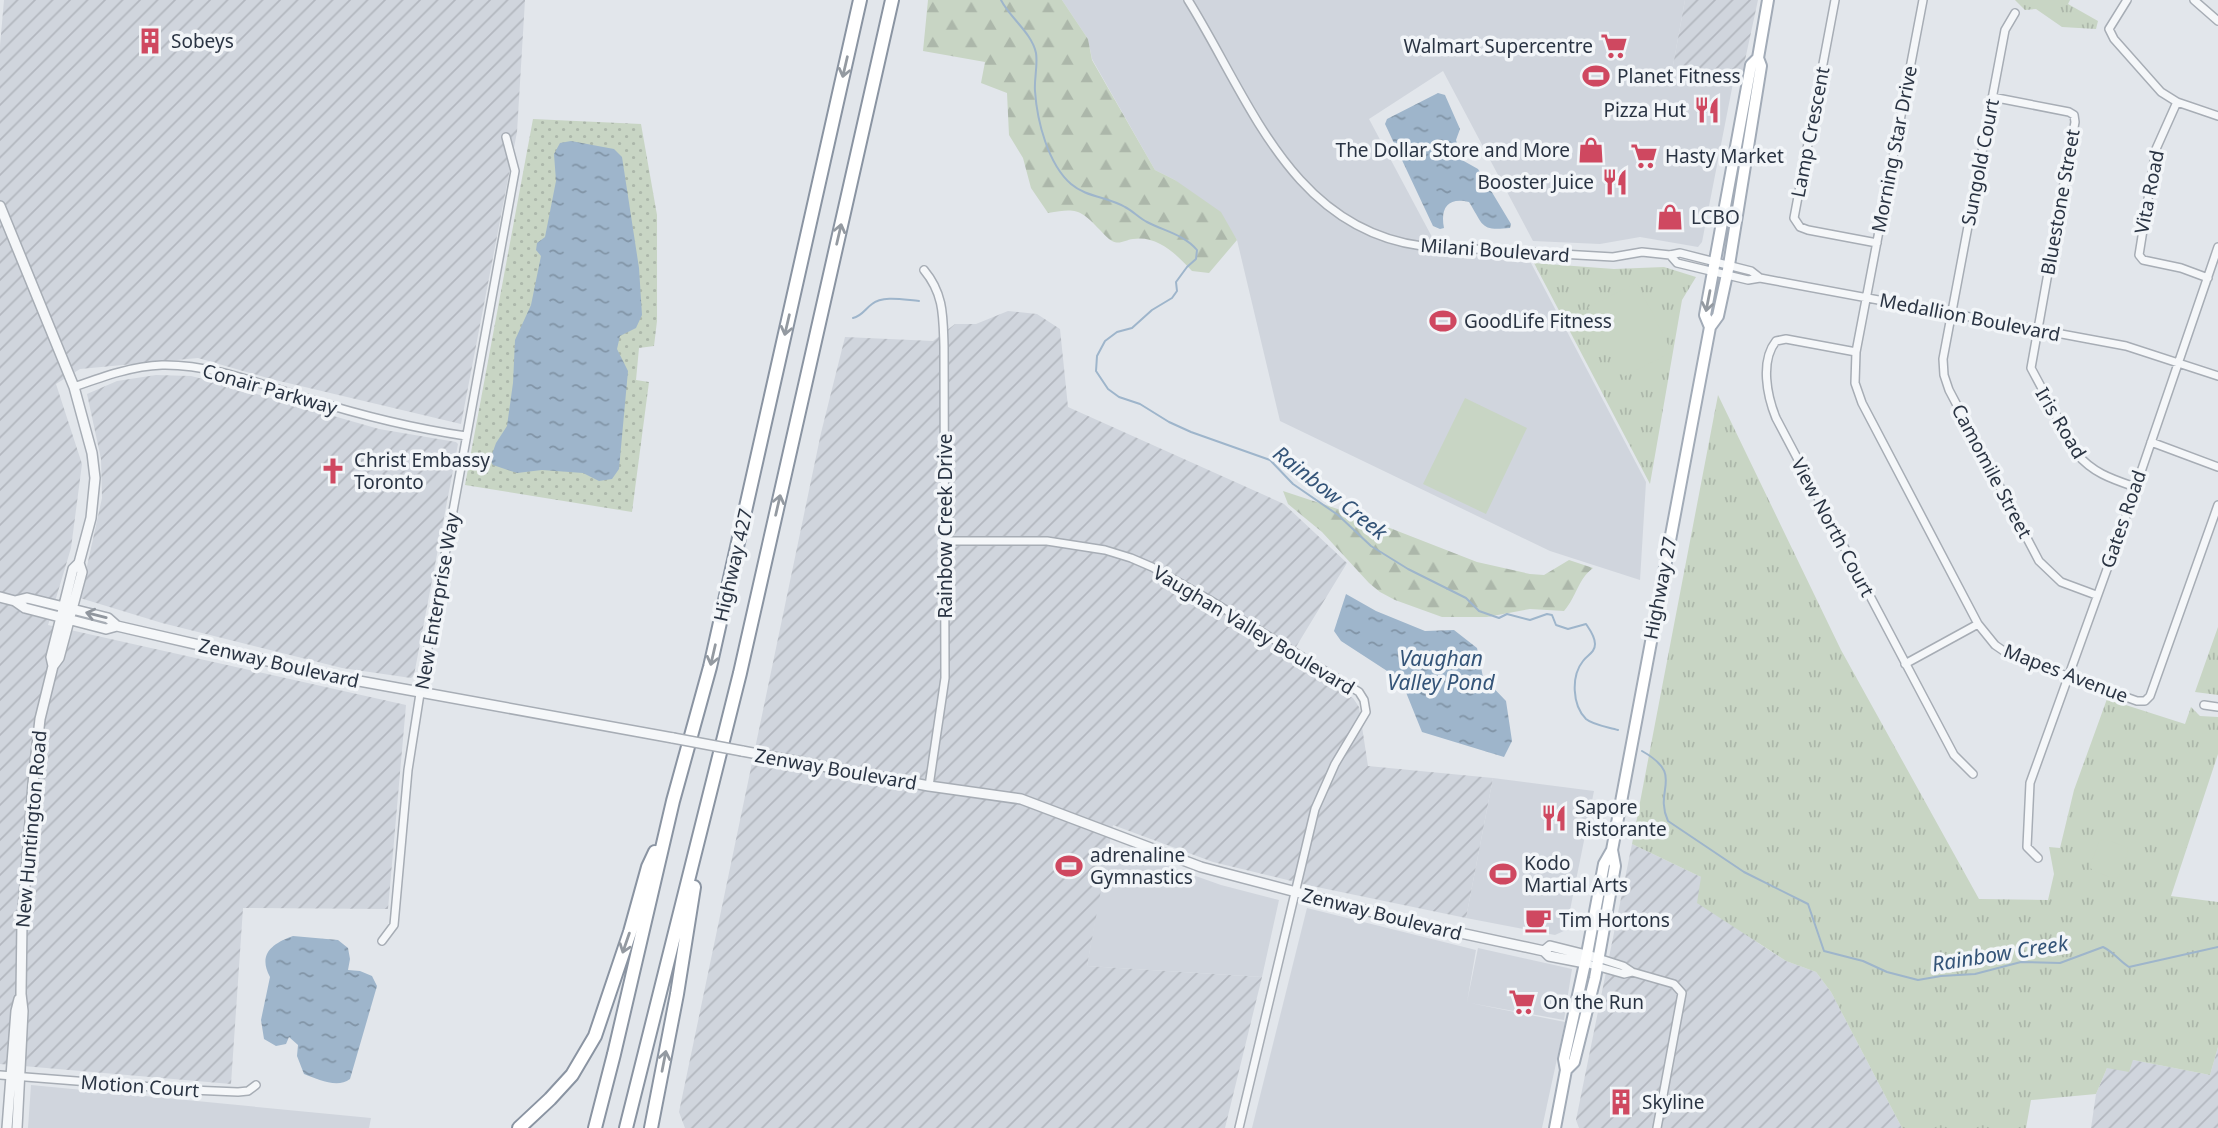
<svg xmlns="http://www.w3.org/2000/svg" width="2218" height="1128" viewBox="0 0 2218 1128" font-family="'Noto Sans',sans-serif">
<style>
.built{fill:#d0d5dd}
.industrial{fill:url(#industrial-furrows)}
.grass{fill:url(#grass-dots)}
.forest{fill:url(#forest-firs)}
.park{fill:url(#park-tufts)}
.pitch{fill:#c8d5c4}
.water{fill:url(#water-ripples)}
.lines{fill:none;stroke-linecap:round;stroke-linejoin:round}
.stream{stroke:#9eb5cb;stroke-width:2}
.minor-casing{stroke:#a7adb5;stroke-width:10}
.tertiary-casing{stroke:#a7adb5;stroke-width:12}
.primary-casing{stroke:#a2abb7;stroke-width:14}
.motorway-casing{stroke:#8a94a2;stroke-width:16}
.minor{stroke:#f5f7f9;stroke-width:7}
.tertiary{stroke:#f5f7f9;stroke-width:9}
.primary{stroke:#fff;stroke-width:10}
.motorway{stroke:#fff;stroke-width:12}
.tertiary-bridge-casing{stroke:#a7adb5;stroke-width:12;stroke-linecap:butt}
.tertiary-bridge{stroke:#f5f7f9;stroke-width:9}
.oneway{stroke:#949aa1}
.oneway2{stroke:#90969e}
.labels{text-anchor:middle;stroke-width:7;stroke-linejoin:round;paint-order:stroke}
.poi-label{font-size:19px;fill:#2a3443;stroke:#f2f5f8;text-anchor:start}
.street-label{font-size:19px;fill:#2a3443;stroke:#f2f5f8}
.water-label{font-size:21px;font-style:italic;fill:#345478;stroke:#f2f5f8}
</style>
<defs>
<pattern id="industrial-furrows" width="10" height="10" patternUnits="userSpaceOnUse" patternTransform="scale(1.75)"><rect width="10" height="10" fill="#d0d5dd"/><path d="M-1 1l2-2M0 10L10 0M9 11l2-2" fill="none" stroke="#b3b7bf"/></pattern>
<pattern id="grass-dots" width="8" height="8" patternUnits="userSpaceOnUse" patternTransform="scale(1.75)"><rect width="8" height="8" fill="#c8d5c4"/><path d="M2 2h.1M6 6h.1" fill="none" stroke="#acb7aa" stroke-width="1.8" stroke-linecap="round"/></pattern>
<pattern id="forest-firs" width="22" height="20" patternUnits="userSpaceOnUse" patternTransform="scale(1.75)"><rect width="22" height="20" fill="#c8d5c4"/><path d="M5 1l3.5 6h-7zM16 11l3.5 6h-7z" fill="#acb7aa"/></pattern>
<pattern id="park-tufts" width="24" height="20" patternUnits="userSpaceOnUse" patternTransform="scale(1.75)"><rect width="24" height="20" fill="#c8d5c4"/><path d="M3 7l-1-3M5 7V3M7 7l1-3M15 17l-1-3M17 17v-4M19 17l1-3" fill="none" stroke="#acb7aa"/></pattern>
<pattern id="water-ripples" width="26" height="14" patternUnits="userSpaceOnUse" patternTransform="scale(1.75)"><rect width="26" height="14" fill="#9eb5cb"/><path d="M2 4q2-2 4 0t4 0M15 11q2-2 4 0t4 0" fill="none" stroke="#8194a6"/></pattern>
</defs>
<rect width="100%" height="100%" fill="#e2e6eb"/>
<!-- built -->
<path class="built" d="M1062,0H1685L1672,71L1734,78L1702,242L1698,247L1640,237L1600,244L1533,241L1443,71L1369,119L1440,252L1531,263L1646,482L1640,580L1550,551L1280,421L1237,240L1231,231L1175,180L1155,170L1092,59L1088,39Z
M1493,778L1594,791L1566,930L1555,935L1466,918Z
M1108,845L1221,885L1279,900L1262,977L1087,966Z
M1307,908L1476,950L1467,1002L1478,948L1572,969L1564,1020L1470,1003L1565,1022L1542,1128H1252Z
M31,1085L371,1118L369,1128H28Z"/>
<!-- industrial -->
<path class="industrial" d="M4,0H525L517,132L461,424L271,379L198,358L80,369L56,384L82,464L71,548L48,625L406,705L388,909L243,908L231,1084L0,1064V46Z
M1685,0H1758L1742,74L1734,78L1672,71Z
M1008,311L1037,314L1060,329L1068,407L1284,504L1347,563L1288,660L1353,698L1359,707L1368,766L1493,778L1466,918L1312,886L1213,862L1113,825L1087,966L1262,977L1225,1128H685L679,1112L821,433L845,337L933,341L955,324H976Z
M156,375L191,376L215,382L379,429L456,442L458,444L414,675L411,678L342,668L162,623L80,598L102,498L101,459L87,394L117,381Z
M1632,844L1701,877L1758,943L1786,961L1816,972L1831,992L1902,1128H1579L1576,1120Z
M2218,1047V1128H2091L2096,1094L2107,1068L2133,1060L2210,1075Z"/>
<!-- grass -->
<path class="grass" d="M533,119L641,124L657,215V321L654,346L639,348L636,380L649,382L632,512L465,485Z"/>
<!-- forest -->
<path class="forest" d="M928,0H1062L1088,39L1092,60L1155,170L1175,180L1221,212L1237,240L1209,273L1192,271C1177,255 1158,235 1133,239C1125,240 1120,245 1112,241C1108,239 1104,234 1100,230C1080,209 1076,208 1048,213L1031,188L1023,158L1009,135L1007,93L981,83L985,62L923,51Z
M1283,491L1359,516L1477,562L1530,574L1544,575L1569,560L1593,568C1578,579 1577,596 1564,611L1530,609L1487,617H1442L1395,600L1380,592L1369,583L1322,532L1288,504Z"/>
<!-- park -->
<path class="park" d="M2015,0H2070L2068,4L2098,21L2096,29L2062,27L2036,9L2025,10Z
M1534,263L1614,269L1664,267L1696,277L1682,300L1650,484Z
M1718,395L1841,650L1979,899L2048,900L2054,874L2049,847L2060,848L2074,790L2107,699L2185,724L2191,707L2200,716L2218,717V754L2171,896L2218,902V1047L2210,1075L2133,1060L2129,1072L2107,1068L2096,1094L2031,1100L2026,1128H1902L1831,992L1816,972L1786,961L1697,903L1701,877L1632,844Z
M2218,627V695L2195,692Z"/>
<!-- pitch -->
<path class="pitch" d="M1637,283L1672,352L1623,377L1588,307Z
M1465,398L1527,428L1486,514L1423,484Z
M2104,839L2127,847L2128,852L2119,877L2116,879L2093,871L2090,867L2099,841Z"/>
<!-- water -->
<path class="water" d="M1438,93L1445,95L1460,129L1456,140L1462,160L1478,169L1511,224L1510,228C1480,231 1484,226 1469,202C1448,197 1440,208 1444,228L1440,229L1433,226L1385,124L1387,119Z
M571,141L614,149L622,157L639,268L642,315L636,328L620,336L617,349L628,371L619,469L612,479L599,481L583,473L542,470L517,473L493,465L490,460L496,443L507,426L513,383L515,340L531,305L541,256L536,250L537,243L545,237L556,181L554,154L560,143Z
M1346,594L1376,611L1425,631L1454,630L1477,648L1483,677L1506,701L1512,741L1504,757L1422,732L1401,680L1341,641L1334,631Z
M293,936L338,940L348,948L350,959L348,970L360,971L372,976L377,986L350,1079C337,1089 318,1079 304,1074L297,1056L298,1045L289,1037L286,1044L276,1046L264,1039L261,1020L270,977C257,953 274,943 293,936Z"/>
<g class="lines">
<!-- stream -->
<path class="stream" d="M1001,0C1010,18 1032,33 1036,53C1038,65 1034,79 1035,91C1037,121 1048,164 1071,184C1086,197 1108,197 1125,207C1133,211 1139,218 1147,222C1164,231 1185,235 1197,250L1196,259L1187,267L1176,282L1177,291L1172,298L1152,310L1132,328L1117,332L1105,341L1097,356L1096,371L1108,389L1119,397L1140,404L1169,422L1191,432L1270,460L1293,484L1338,515L1371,546L1408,569L1466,598L1479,611L1499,618L1507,614L1530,620L1547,614L1552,615L1556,625L1568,629L1586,624C1590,630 1595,636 1595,644C1595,653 1587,655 1583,661C1571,676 1572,705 1586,719C1593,725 1608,727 1618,730
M853,318C862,316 865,309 872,304C883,295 905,300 919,301
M1642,751C1686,776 1653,788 1668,821L1744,872L1808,904L1824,951L1863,961L1887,972L1918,980L1941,976L1975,974L2021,962L2060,963L2103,947C2114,952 2119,961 2129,967L2218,947"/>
<!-- minor casing -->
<g class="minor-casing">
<path id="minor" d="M1188,0C1249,98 1291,229 1422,246L1613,257L1642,252L1670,255L1680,253L1751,271L1760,278
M1835,0L1794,218L1800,227L1808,230L1877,243
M1923,0L1856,352L1855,383L1862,403L1978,624L1995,645L2011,656L2137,701H2145L2150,696L2218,505
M2127,0L2109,29L2114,39L2161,92L2177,102L2218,116
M2194,0L2218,21
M2015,13L2005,30L1943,359L1944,375L1949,390L2039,561L2061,582L2096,595
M1992,97L2069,112L2074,115L2075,122L2031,368L2077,454C2093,473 2112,479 2135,487
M2177,102L2156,149L2139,255L2143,260L2181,268L2208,278
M1670,255L1677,263L1748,280L1760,278L2126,346L2218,376
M924,270C944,294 943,316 944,346L945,678L929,786
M1856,352L1786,339L1776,341C1760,361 1767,396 1776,418L1954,755L1973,774
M74,387C102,377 132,366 162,365C212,364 262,385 309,399C360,415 412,428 466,436
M2151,442L2218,467
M945,541H1047L1105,550L1131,558L1152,567L1208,599L1359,692L1364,700L1366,712L1335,764L1315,809L1239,1128
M1905,664L1978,624
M2204,705L2218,707
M2038,858L2027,847L2030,783L2119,536L2218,247
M382,941L394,925L408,770L422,681L515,171L506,137
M1598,958L1623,966L1632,972L1674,984L1682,993L1657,1128
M1585,963L1624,974L1632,972
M0,1075L191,1090L238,1092L248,1091L256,1085"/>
</g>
<!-- tertiary casing -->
<g class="tertiary-casing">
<path id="tertiary" d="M0,206L74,387L92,453L95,478L91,518L79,563L73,569L51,657L53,666
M0,597L15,601L25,608L106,629L117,626L337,677L673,738
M15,601L27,598L72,609L108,618L117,626
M742,751L929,786L1021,799L1201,867L1414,923L1544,951L1549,956L1585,963
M1544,951L1550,946L1598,958
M7,1128L16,1011L19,999
M17,1128L23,1011L21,994L22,922L34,772L40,719L53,666L59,658L82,572L79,563"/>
</g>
<!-- primary casing -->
<g class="primary-casing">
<path id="primary" d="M1710,327L1705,315L1751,65L1758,58
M1566,1070L1574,1062L1595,978L1615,866L1612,850
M1555,1128L1566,1070L1564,1059L1587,954L1604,864L1612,850L1710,327L1718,316L1729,265L1761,66L1758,58L1768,0"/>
</g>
<!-- motorway casing -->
<g class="motorway-casing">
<path id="motorway" d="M519,1128L550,1099L572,1075L595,1036L630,932L648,867L655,852
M595,1128L614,1054L673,801L710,667L860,0
M626,1128L740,673L892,0
M651,1128L677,994L694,887"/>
</g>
<!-- minor -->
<use href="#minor" class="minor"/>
<!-- tertiary -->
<use href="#tertiary" class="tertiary"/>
<!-- primary -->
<use href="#primary" class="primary"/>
<!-- motorway -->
<use href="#motorway" class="motorway"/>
<!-- tertiary-bridge casing -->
<g class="tertiary-bridge-casing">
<path id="tertiary-bridge" d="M673,738L742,751"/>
</g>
<!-- tertiary-bridge -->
<use href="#tertiary-bridge" class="tertiary-bridge"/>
</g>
<!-- one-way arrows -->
<defs><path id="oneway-shaft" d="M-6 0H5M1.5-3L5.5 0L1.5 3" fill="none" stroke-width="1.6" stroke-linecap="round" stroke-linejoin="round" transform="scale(1.75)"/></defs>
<g class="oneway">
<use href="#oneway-shaft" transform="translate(845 67) rotate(103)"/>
<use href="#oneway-shaft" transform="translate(839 234) rotate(-77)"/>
<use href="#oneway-shaft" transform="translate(1708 301) rotate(101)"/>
<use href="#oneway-shaft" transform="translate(787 325) rotate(103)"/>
<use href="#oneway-shaft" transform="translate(778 505) rotate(-77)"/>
<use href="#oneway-shaft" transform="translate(713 655) rotate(103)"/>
<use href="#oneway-shaft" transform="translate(626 943) rotate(109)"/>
<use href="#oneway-shaft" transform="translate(664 1061) rotate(-79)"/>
</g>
<use class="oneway2" href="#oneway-shaft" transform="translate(96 615) rotate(-166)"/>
<!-- icons -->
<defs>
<g id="building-bare" transform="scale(2.1)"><path d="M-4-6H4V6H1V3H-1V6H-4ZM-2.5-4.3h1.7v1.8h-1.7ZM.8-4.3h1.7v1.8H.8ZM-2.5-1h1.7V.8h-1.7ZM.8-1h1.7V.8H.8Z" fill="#cf4860" stroke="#f2f5f8" stroke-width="2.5" paint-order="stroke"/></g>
<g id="supermarket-bare" transform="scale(2.1)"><path d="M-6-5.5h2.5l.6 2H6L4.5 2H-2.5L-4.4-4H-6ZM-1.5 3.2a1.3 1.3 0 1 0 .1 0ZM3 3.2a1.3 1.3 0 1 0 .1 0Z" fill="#cf4860" stroke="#f2f5f8" stroke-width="2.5" paint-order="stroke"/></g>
<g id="stadium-bare" transform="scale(2.1)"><path d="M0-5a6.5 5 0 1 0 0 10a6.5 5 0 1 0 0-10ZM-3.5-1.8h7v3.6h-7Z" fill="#cf4860" stroke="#f2f5f8" stroke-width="2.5" paint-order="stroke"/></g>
<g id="restaurant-bare" transform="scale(2.1)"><path d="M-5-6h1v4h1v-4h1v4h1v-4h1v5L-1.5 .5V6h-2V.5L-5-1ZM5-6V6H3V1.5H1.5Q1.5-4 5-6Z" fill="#cf4860" stroke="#f2f5f8" stroke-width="2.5" paint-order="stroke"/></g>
<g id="shop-bare" transform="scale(2.1)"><path d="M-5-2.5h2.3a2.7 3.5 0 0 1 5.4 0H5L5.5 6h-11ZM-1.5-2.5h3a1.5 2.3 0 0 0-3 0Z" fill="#cf4860" stroke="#f2f5f8" stroke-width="2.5" paint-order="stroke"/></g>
<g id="church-bare" transform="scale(2.1)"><path d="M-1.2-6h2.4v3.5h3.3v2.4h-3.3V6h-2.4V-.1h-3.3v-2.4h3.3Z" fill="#cf4860" stroke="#f2f5f8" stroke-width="2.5" paint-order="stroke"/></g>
<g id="cafe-bare" transform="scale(2.1)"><path d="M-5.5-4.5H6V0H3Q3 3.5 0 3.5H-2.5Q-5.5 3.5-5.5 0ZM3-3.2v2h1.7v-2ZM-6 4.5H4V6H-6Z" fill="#cf4860" stroke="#f2f5f8" stroke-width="2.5" paint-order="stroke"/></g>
</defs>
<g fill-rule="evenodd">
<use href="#building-bare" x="150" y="41"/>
<use href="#supermarket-bare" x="1614" y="46"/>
<use href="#stadium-bare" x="1596" y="76"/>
<use href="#restaurant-bare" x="1707" y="110"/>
<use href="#shop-bare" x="1591" y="150"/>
<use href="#supermarket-bare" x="1644" y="156"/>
<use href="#restaurant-bare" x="1615" y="182"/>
<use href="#shop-bare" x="1670" y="217"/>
<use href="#stadium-bare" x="1443" y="321"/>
<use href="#church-bare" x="333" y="471"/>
<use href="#restaurant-bare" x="1554" y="818"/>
<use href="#stadium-bare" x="1069" y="866"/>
<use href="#stadium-bare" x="1503" y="874"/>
<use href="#cafe-bare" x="1538" y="920"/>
<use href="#supermarket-bare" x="1522" y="1002"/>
<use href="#building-bare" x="1621" y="1102"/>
</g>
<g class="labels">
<!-- poi labels -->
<g class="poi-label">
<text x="171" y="48">Sobeys</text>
<text x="1593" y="53" text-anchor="end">Walmart Supercentre</text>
<text x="1617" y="83">Planet Fitness</text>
<text x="1686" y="117" text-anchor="end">Pizza Hut</text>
<text x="1570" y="157" text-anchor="end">The Dollar Store and More</text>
<text x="1665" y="163">Hasty Market</text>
<text x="1594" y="189" text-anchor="end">Booster Juice</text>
<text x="1691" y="224">LCBO</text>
<text x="1464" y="328">GoodLife Fitness</text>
<text x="354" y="467">Christ Embassy<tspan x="354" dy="22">Toronto</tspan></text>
<text x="1575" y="814">Sapore<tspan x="1575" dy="22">Ristorante</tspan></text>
<text x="1090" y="862">adrenaline<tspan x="1090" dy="22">Gymnastics</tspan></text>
<text x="1524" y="870">Kodo<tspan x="1524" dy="22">Martial Arts</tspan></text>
<text x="1559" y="927">Tim Hortons</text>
<text x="1543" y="1009">On the Run</text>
<text x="1642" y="1109">Skyline</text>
</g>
<!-- street labels -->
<g class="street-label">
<text transform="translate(1810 132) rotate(-79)" y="7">Lamp Crescent</text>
<text transform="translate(1894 149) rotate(-79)" y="7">Morning Star Drive</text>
<text transform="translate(1980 162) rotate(-79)" y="7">Sungold Court</text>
<text transform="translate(2149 192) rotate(-79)" y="7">Vita Road</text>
<text transform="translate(2060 202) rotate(-80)" y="7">Bluestone Street</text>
<text transform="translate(1495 250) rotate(4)" y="7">Milani Boulevard</text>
<text transform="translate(1970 317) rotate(11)" y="7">Medallion Boulevard</text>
<text transform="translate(270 389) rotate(16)" y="7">Conair Parkway</text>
<text transform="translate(2061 423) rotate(59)" y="7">Iris Road</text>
<text transform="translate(1992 471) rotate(62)" y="7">Camomile Street</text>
<text transform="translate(2123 519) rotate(-71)" y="7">Gates Road</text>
<text transform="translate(945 526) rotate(-90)" y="7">Rainbow Creek Drive</text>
<text transform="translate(1833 527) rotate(62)" y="7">View North Court</text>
<text transform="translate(733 565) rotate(-77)" y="7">Highway 427</text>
<text transform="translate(1660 588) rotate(-79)" y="7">Highway 27</text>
<text transform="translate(437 601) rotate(-80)" y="7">New Enterprise Way</text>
<text transform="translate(1254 630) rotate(31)" y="7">Vaughan Valley Boulevard</text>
<text transform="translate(279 663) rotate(13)" y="7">Zenway Boulevard</text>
<text transform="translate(2066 673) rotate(21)" y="7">Mapes Avenue</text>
<text transform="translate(836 769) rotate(10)" y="7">Zenway Boulevard</text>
<text transform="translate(31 829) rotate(-85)" y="7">New Huntington Road</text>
<text transform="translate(1382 914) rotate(14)" y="7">Zenway Boulevard</text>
<text transform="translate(140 1086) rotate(4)" y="7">Motion Court</text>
</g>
<!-- water labels -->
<g class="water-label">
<text transform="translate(1330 493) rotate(38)" y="7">Rainbow Creek</text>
<text x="1441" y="666">Vaughan<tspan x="1441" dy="24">Valley Pond</tspan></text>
<text transform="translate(2000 954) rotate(-9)" y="7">Rainbow Creek</text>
</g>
</g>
</svg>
